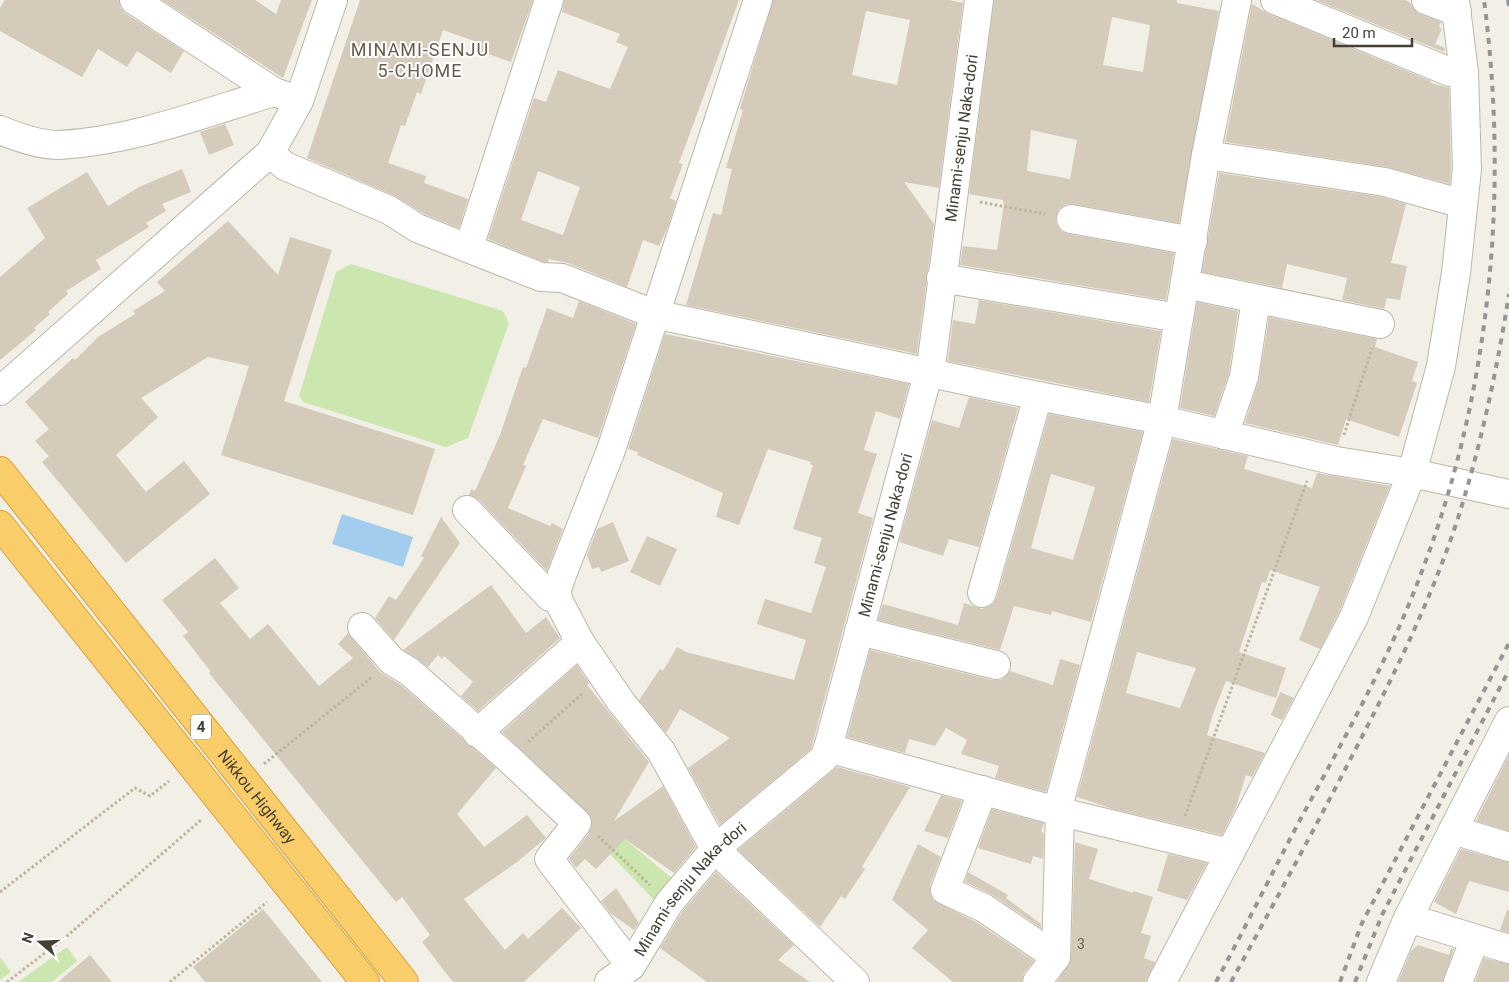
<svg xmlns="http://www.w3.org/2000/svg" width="1509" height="982" viewBox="0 0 1509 982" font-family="Roboto,sans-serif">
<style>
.green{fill:#cce6af}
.water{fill:#a3cdee}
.building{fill:#d4cbbb;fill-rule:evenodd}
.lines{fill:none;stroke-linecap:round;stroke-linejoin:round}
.minor-casing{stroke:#bdb7a9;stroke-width:30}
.highway-casing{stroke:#d8a23a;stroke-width:30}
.path{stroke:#bfb39a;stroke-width:3;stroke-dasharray:2.5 2.5;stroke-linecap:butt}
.minor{stroke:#fff;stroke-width:28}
.highway{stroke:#f9cd6a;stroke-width:28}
.rail{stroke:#959595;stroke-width:4;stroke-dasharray:6 6;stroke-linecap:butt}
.labels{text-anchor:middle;stroke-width:4;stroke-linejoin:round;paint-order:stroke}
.number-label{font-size:14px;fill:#696256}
.shield{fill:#fff;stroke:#7d7972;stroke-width:1}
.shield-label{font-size:15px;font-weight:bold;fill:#453f35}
.street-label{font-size:16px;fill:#453f35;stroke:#fff}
.neighbourhood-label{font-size:18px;letter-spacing:1px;fill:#675d4d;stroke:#fff}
</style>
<rect width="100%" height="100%" fill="#f2efe6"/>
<!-- green -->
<path class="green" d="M351,264L503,311L509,323L468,438L446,447L303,402L299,396L336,272Z
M587,808L673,879L655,901L582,825Z
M67,947L77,961L52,982H18Z
M0,957L11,972L0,980Z"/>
<!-- water -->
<path class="water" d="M342,514L413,537L403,567L332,544Z"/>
<!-- building -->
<path class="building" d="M5,0H119L120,7L125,13L184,51L171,73L137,51L127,67L98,49L82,77L0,31V8Z
M162,0H255L276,14L281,0H312L283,78Z
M360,0H533L511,62L477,50L480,43L443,30L421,94L417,92L405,126L401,125L388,163L426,176L424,183L468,199L459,228L424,214L395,196L307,158Z
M564,0H739L679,163L683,164L670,198L676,201L668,227L659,246L643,240L627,287L568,263L549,259L548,262H544L488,239L534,98L546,102L558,70L610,89L628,47L616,42L620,34L562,12ZM538,171L580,187L563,235L521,220Z
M773,0H949L963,3L939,188L904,182L934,224L917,354L686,305L713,213L721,215L732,169L726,168L743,110L740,109ZM866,11L910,20L897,85L852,75Z
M994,0H1177V3L1219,11L1179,223L1073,204H1066L1059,209L1056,217V224L1061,231L1068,234L1174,253L1166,300L960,265L963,246L997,250L1004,204L1003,200L969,194ZM1112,17L1150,25L1143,72L1103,65ZM1031,130L1077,140L1070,179L1027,171Z
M1316,0H1405L1411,3L1414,9L1420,14L1441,22L1439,27L1442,29L1435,44L1445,48L1444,52Z
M1252,4L1269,14L1431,81V83L1449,88L1451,168L1450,184L1387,167L1225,142Z
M225,124L234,145L209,155L200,132Z
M182,169L191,192L162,204L166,211L146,223L149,227L96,260L101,269L66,291L68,294L48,312L50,314L34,328L36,330L0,360V277L45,238L27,208L87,172L108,206L139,187Z
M1219,173L1382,197L1406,204L1391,263L1407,266L1400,300L1387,298L1384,309L1342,300L1347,278L1287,264L1282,288L1202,272Z
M228,221L278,275L290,237L332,250L284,401L435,449L413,515L221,455L249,366L208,357L141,398L158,417L116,455L146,492L184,461L210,494L126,563L42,462L49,456L35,441L49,429L25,402L73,358L75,360L98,337L135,314L133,311L165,291L157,282Z
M979,300L1161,331L1149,402L948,361L953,320L975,324Z
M579,301L636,324L598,438L543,419L523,465L526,466L508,508L550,526L552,523L563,529L547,571L478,499L469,495L471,489L475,491L500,435L523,367L526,368L547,308L573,318Z
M1197,302L1238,311L1229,373L1214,416L1180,408Z
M1269,317L1377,339L1375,347L1418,362L1412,381L1417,383L1399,437L1346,419L1338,445L1245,423L1259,380Z
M665,334L909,384L900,419L876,411L864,450L877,454L858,513L873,518L811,749L720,825L688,768L730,738L680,709L666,733L639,700L660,669L663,671L677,647L686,652L794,680L806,640L757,624L765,599L811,613L826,567L814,563L822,538L793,529L813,465L810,464L811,462L768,449L739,525L716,517L723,493L637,455L638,452L628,449Z
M969,397L1018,408L979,547L949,539L943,556L899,542L932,420L959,428Z
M1049,414L1143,432L1091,622L1052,611L1051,615L1014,606L1000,650L878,620L883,604L958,625L964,603L982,609L993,604L997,597ZM1051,474L1095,487L1073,560L1031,548Z
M1173,439L1248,456L1244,469L1312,488L1317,473L1390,486L1340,610L1320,649L1299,640L1320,587L1270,570L1266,583L1262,582L1239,652L1286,668L1276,698L1226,681L1213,714L1207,735L1265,753L1252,777L1246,775L1236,807L1222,835L1113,809L1077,797ZM1137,652L1196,668L1180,708L1126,693Z
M441,517L460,543L394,640L375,618L389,596L396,600L424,558L421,556Z
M613,522L629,561L601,572L599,567L592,569L587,555L597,529Z
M647,536L677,549L660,586L630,572Z
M215,558L239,588L220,603L250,639L268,624L319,686L353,658L338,644L348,633L380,672L401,685L496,768L457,814L484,847L527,815L546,838L517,862L464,899L505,950L523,933L528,939L562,908L581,928L524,982H453L422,942L430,935L402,897L396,902L209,673L211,672L183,636L188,632L162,600Z
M491,585L526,633L546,617L560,638L478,711L461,696L473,682L444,656L442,659L438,655L428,667L403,650Z
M870,650L992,680H1001L1010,671L1053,685L1060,659L1080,665L1046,792L995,778L999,766L961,754L967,740L946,728L935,746L909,739L905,753L847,737Z
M577,665L589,683L587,685L649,762L614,821L663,786L696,847L674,873L625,839L596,869L585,859L576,868L569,859L590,832L592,825V818L502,732Z
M1280,692L1294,698L1282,720L1271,715Z
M1509,755V831L1476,821Z
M837,767L910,787L862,867L865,869L845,899L841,896L820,927L738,850Z
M941,795L962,801L948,838L924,831Z
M992,809L1044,823L1041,832L1044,833L1043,859L1033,856L1031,864L978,848Z
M1075,842L1098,849L1089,879L1133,893V891L1153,897L1141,933L1151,936L1144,958L1155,962L1146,982H1057L1071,959Z
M918,844L941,857L930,885V893L933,900L976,922L1034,961L1024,973L1022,982H953L912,948L928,930L892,900Z
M1461,849L1509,862V892L1469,881L1456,914L1434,902Z
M1168,854L1207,863L1187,900L1157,891Z
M716,872L794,945L778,960L810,982H707L660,948L682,912Z
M968,872L1008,895L1006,898L1041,924V928L993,895L965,882Z
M616,888L639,923L634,930L610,913L601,901Z
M263,909L288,940L322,982H205L193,967Z
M1507,910H1509V933L1500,930Z
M1418,945L1449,955L1451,948L1454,949L1443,982H1398L1411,951Z
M90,955L112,982H58Z
M1484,958L1509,964V982H1475Z"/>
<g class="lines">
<!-- minor casing -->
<g class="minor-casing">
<g id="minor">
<path d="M134,0L274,92L286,96"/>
<path d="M758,0L611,450L563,572L557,589L558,600L580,642L621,702L661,751L715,849L855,982"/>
<path d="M1275,0L1450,72L1464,73"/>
<path d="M1426,0L1457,12"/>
<path d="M0,130C17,137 40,145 59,145C133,141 204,113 274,92"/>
<path d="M270,153L285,166L389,210L417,228L541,277L562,278L654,314L1038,396L1162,420L1336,461L1412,473L1509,494"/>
<path d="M1206,155L1385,182L1463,204"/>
<path d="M1071,219L1193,241"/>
<path d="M469,247L549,0"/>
<path d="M941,278L1179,318"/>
<path d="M1185,284L1380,324"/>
<path d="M0,391L270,153L299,101L333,0"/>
<path d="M1224,435L1244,377L1256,299"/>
<path d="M467,510L550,597L558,600"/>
<path d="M982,593L1038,396"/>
<path d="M362,627L392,661L410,672L509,759L577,823L549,859L631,966"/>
<path d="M859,631L996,665"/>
<path d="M477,733L580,642"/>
<path d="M828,748L1057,811L1230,853"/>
<path d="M983,790L945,890L984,908L1056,957"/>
<path d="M1057,811L1162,420L1206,155L1237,0"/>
<path d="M1453,830L1509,847"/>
<path d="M1408,918L1509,949"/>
<path id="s1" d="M609,982L631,966L669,903L715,849L824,758L828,748L932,359L979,0"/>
<path d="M1037,982L1056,957L1060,811"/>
<path d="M1162,982L1354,617L1412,473L1441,366L1456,273L1467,169L1464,73L1455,0"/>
<path d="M1381,982L1408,918L1509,721"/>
<path d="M1458,982L1475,939"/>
</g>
</g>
<!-- highway casing -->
<g class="highway-casing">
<g id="highway">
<path id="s2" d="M0,471L404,982"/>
<path d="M0,525L365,982"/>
</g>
</g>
<!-- path -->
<path class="path" d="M980,202L1045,214
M1344,435L1372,348
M528,742L583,693
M264,764L372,677
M1185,816L1307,481
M598,836L650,885
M0,892L135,788L150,796L169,781
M7,982L67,936L201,820
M170,982L267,902"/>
<!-- minor -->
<use href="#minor" class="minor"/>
<!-- highway -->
<use href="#highway" class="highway"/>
<!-- rail -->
<path class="rail" d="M1508,0L1509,6
M1216,982C1245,928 1272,873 1300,820C1344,739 1390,657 1422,571C1491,390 1509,191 1484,0
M1231,982C1272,907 1313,832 1352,756C1392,679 1431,601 1458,518C1481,445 1497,370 1509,294
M1340,982L1362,923L1509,643
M1355,982L1382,915L1509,670"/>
</g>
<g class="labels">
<!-- number labels -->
<g class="number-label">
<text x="1081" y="949">3</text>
</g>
<!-- shield labels -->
<rect class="shield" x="191" y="714.5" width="20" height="25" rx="4"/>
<g class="shield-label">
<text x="201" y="732">4</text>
</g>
<!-- street labels -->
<g class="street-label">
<text dy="6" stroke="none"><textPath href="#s1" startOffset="950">Minami-senju Naka-dori</textPath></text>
<text dy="6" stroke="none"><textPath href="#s1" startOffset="545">Minami-senju Naka-dori</textPath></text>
<text dy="6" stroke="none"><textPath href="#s2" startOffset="415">Nikkou Highway</textPath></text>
<text dy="6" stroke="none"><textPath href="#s1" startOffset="125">Minami-senju Naka-dori</textPath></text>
</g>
<!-- neighbourhood labels -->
<g class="neighbourhood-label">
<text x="420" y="56">MINAMI-SENJU<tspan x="420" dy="21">5-CHOME</tspan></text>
</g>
</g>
<!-- north arrow -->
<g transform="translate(40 942) rotate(289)" stroke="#ffffff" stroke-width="4" paint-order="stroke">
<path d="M0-4L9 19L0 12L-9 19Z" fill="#453f35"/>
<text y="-8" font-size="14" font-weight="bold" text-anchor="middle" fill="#453f35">N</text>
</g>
<!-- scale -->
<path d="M1334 38v8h78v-8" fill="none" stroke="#453f35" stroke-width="2.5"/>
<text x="1342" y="38" font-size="15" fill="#453f35" stroke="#ffffff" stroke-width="4" paint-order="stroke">20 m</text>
</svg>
